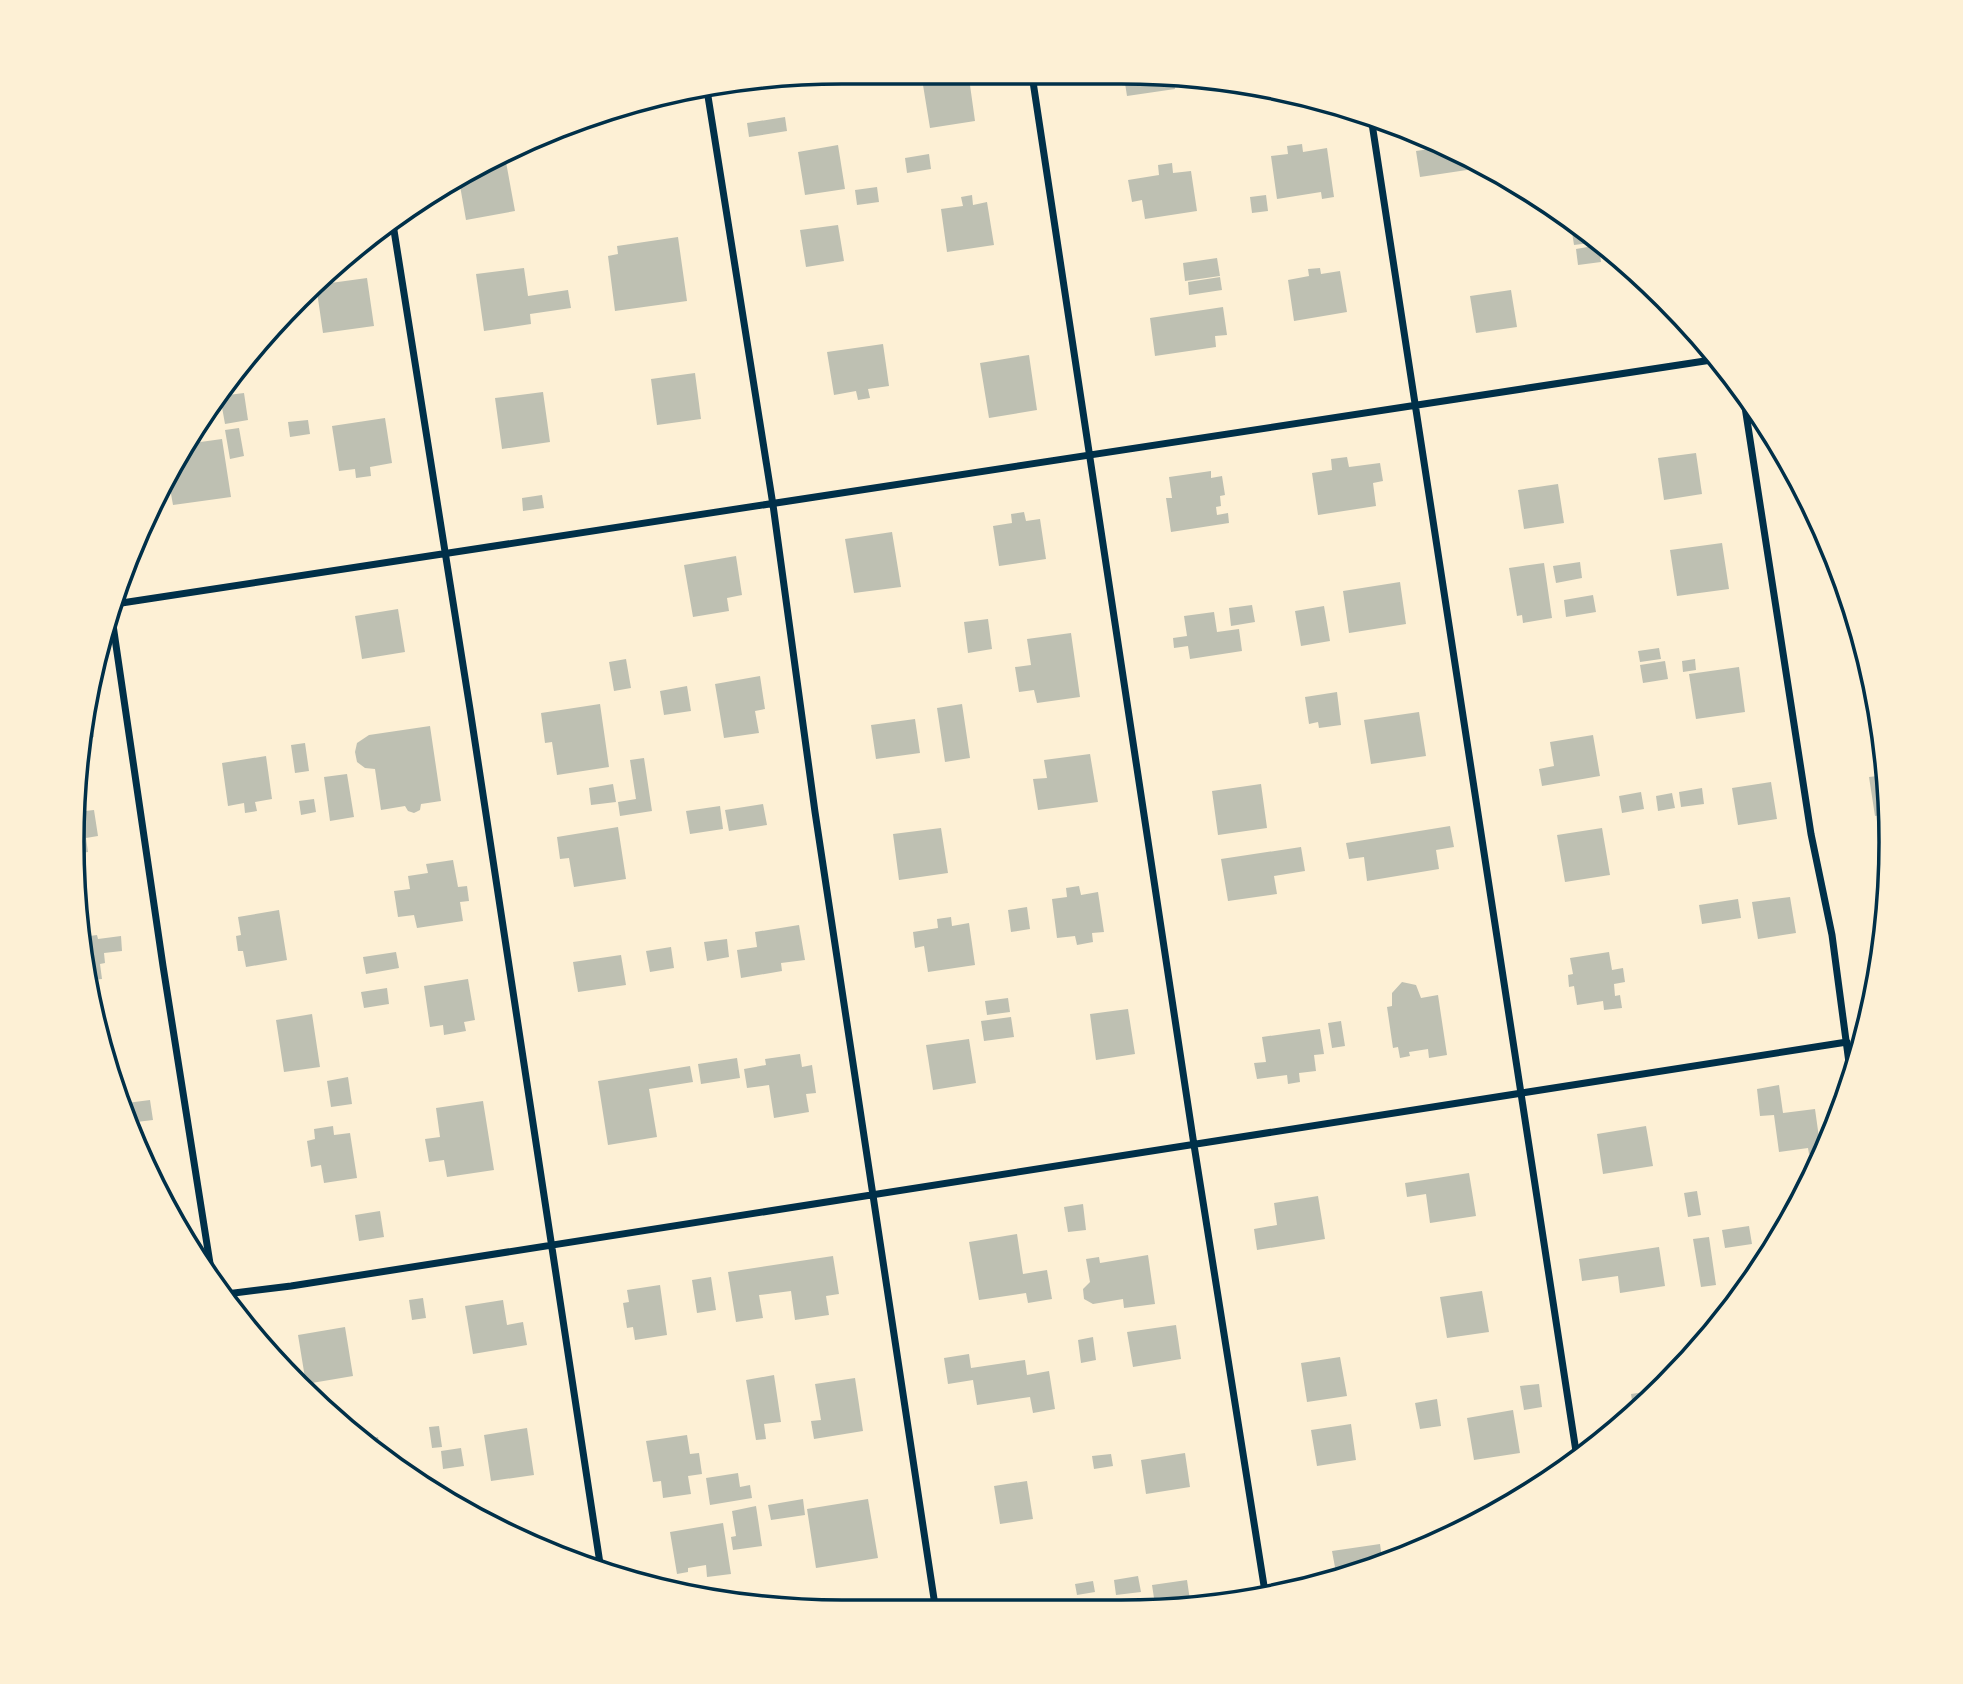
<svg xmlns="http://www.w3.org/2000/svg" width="1963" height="1684" viewBox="0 0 1963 1684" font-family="'PT Sans Narrow',sans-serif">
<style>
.building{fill:#bec0b2}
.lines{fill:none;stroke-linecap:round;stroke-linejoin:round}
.minor{stroke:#003049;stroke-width:7}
.rim{fill:none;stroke:#003049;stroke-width:3.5}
</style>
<rect width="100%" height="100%" fill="#fdf0d5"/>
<!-- building -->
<path class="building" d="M941,73L953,74L954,80L969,78L975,121L930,128L923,85L942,82Z
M1124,77H1173L1175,89L1127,96Z
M785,117L787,131L749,137L747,123Z
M1436,141L1462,151L1487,167L1420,177L1416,151L1436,148Z
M1302,144L1303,152L1327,148L1334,197L1322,199L1321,192L1277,199L1271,156L1288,154L1287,146Z
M838,145L845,189L805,195L798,152Z
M929,154L931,169L907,173L905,158Z
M506,162L515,211L466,220L459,180L477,167Z
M1172,163L1173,173L1191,171L1197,211L1145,219L1142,200L1132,202L1128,180L1159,175L1158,165Z
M877,187L879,202L857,205L855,190Z
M972,195L973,205L987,202L994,245L947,252L941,209L963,206L961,197Z
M1266,195L1268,211L1252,213L1250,197Z
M838,225L844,261L806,267L800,230Z
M1588,230L1598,238V242L1574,245L1572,232Z
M678,237L687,301L615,311L608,256L618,254L617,246Z
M1599,245L1601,262L1578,265L1576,249Z
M1217,258L1220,276L1185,281L1183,263Z
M524,268L528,296L568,290L571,308L530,314L531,324L484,331L476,274Z
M1320,268L1321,274L1340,271L1347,312L1294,321L1288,280L1309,276L1308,269Z
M1629,268L1643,280L1631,282Z
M1220,277L1222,290L1189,295L1188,282Z
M367,278L374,326L323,333L316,285Z
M1511,290L1517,327L1476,333L1470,296Z
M1223,307L1227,335L1215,336L1216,347L1155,356L1150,318Z
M883,344L889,386L868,389L870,398L858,400L856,391L834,395L827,352Z
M1029,355L1037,410L989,418L980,363Z
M695,373L701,419L657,425L651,379Z
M543,392L550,442L502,449L495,398Z
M244,393L248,420L225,424L220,396Z
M385,418L392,463L370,467L371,476L356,478L355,469L339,471L332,426Z
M308,420L310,434L290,437L288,422Z
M239,428L244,456L230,459L225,430Z
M222,439L231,497L173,505L168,477L186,444Z
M1696,453L1702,494L1664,500L1658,458Z
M1347,457L1349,467L1380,463L1383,481L1373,483L1376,506L1318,515L1312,473L1332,470L1331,459Z
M1211,471V478L1222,476L1225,495L1220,496L1221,506L1216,507L1217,515L1228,513L1229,523L1171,532L1166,498H1172L1169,477Z
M1558,484L1564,523L1524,529L1518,490Z
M542,495L544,508L523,511L522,498Z
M1024,512L1026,521L1040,519L1046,559L999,566L993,526L1012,523L1011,514Z
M892,532L901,587L854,593L845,539Z
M1722,543L1729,589L1677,596L1670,550Z
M736,556L742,595L727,598L729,611L693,617L684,565Z
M1580,562L1582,578L1556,583L1553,566Z
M1544,563L1552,618L1523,623L1522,615L1517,616L1509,568Z
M1400,582L1406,624L1349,633L1343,591Z
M1593,595L1596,612L1566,617L1564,600Z
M1252,605L1255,622L1231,626L1229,608Z
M1324,606L1330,641L1301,646L1295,611Z
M398,609L405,652L362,659L355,616Z
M1214,612L1217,632L1239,629L1242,651L1190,659L1188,646L1174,648L1173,638L1187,636L1184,616Z
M988,619L992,649L968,653L964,622Z
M1071,633L1080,697L1037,703L1034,690L1019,692L1015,667L1031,665L1027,639Z
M1659,648L1661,659L1640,662L1638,651Z
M1865,656L1872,689L1864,691L1858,657Z
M626,659L631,688L614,691L609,662Z
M1695,659L1696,670L1683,672L1682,661Z
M1665,661L1668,679L1643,683L1640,665Z
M1739,667L1745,712L1696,719L1689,674Z
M760,676L765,709L755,711L759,733L724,738L715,684Z
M687,686L691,711L664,715L660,691Z
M1337,692L1341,725L1319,728L1318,722L1309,724L1305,697Z
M89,702L94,737L79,740Z
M600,704L609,767L557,775L552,742L545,743L541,713Z
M962,704L970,758L945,762L937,708Z
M1419,712L1426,756L1371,764L1364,720Z
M915,719L920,753L876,759L871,725Z
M430,726L441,801L421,804L420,810L414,813L408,811L405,806L381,810L375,769L365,768L357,762L355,752L357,743L369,735Z
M1593,735L1600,776L1542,786L1539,769L1554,766L1550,742Z
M305,743L309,771L295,773L291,745Z
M1090,754L1098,802L1038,810L1033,779L1047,778L1044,760Z
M266,756L272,799L255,802L257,811L245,813L244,803L228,806L222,763Z
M644,758L652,811L620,816L618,802L636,799L630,760Z
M347,774L354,817L330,821L324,777Z
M1886,775L1887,814L1875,816L1869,777Z
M1771,782L1777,819L1738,825L1732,788Z
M613,784L616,802L591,805L589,788Z
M1261,784L1267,828L1218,835L1212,791Z
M1702,788L1704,804L1681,807L1679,792Z
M1641,792L1644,809L1622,813L1619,796Z
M1672,793L1675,808L1658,811L1656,796Z
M314,799L316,812L301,815L299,801Z
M763,804L767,825L729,831L725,810Z
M720,806L723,829L690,834L686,811Z
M94,810L98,836L86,838L88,852L75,854L76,812Z
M1450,826L1454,847L1436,850L1439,869L1367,881L1364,857L1349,859L1346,843Z
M618,827L626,879L574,887L569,858L560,859L557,837Z
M941,828L948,873L899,880L893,834Z
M1602,828L1610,875L1565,882L1557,835Z
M1301,847L1305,871L1274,876L1277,894L1228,901L1221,859Z
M453,860L458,887L467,886L469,901L460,902L463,921L417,928L414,915L398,917L394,891L410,889L408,876L428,873L426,864Z
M1079,886L1081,895L1098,892L1104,932L1092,933L1093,942L1077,945L1075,936L1057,938L1052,899L1067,897L1066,888Z
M1790,897L1796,933L1758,939L1752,902Z
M1738,899L1741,918L1702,924L1699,905Z
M1027,907L1030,929L1011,932L1008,910Z
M279,910L287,960L246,967L243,951H238L236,936L241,935L238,917Z
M951,917L952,926L969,923L975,965L928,972L924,946L915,948L913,932L938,928L937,919Z
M799,925L805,960L781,963L782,971L741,978L737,950L757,947L755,932Z
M97,935L98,939L121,936L122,951L104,953L105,963L100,964L102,979L91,980L82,937Z
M727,939L729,957L707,961L704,942Z
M671,947L674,968L650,972L646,951Z
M396,952L399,968L366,974L363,957Z
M1609,952L1612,970L1623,968L1625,982L1614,984L1615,996L1620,995L1622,1008L1604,1010L1603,1001L1577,1005L1574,986L1569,987L1568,975L1573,974L1570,958Z
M621,955L626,985L578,992L573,962Z
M468,979L475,1020L464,1022L466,1031L444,1035L443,1025L430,1027L424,986Z
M1402,982L1416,985L1421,998L1438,995L1447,1055L1429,1058L1428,1049L1409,1052L1410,1056L1400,1058L1398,1047L1393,1048L1387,1007L1392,1006V993Z
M387,988L389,1004L364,1008L361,992Z
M1008,998L1010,1012L987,1015L985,1001Z
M1128,1009L1135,1054L1096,1060L1090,1014Z
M312,1014L320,1067L284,1072L276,1020Z
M1011,1017L1014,1037L984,1041L981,1021Z
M1341,1021L1345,1046L1332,1048L1328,1023Z
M1320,1029L1324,1054L1314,1055L1316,1071L1299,1073L1300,1082L1288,1084L1287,1075L1257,1079L1254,1063L1266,1062L1262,1037Z
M969,1039L976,1083L933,1090L926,1045Z
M800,1054L802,1067L812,1065L816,1093L806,1094L809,1112L774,1118L769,1085L747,1088L744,1069L766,1065L765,1059Z
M737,1058L740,1078L701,1084L698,1064Z
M690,1066L693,1082L649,1089L657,1137L608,1145L598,1081Z
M348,1077L352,1104L331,1107L327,1081Z
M1779,1085L1783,1113L1815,1109L1821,1152L1809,1154L1808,1148L1779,1152L1774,1115L1760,1116L1757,1089Z
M150,1100L153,1120L128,1123L119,1104Z
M483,1101L494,1170L447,1177L444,1160L429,1162L425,1139L440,1137L436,1108Z
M333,1126L334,1135L350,1133L357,1178L324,1183L321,1165L311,1167L307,1141L315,1139L314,1129Z
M1646,1126L1653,1166L1603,1174L1597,1134Z
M1469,1173L1476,1216L1430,1223L1426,1194L1407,1197L1405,1183Z
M1697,1191L1701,1215L1688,1217L1684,1193Z
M1318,1196L1325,1239L1257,1250L1254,1229L1277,1225L1274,1203Z
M1083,1204L1086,1230L1068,1232L1064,1207Z
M380,1211L384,1237L359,1241L355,1215Z
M1749,1226L1752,1244L1725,1248L1722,1230Z
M1017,1234L1023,1274L1047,1270L1052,1299L1028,1303L1026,1293L979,1300L969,1242Z
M1709,1237L1716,1285L1701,1287L1693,1239Z
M1659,1247L1665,1286L1620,1293L1618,1276L1582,1281L1579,1259Z
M1148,1255L1155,1304L1124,1308L1123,1299L1093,1304L1084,1299L1083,1289L1090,1282L1086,1259L1099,1257L1100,1263Z
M833,1256L839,1294L826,1296L829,1315L795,1320L791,1291L759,1295L763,1318L736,1322L728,1272Z
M711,1277L716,1310L697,1313L692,1280Z
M660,1285L667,1335L635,1340L633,1327L627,1328L623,1303L629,1302L627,1290Z
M1482,1291L1489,1332L1447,1338L1440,1297Z
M423,1298L426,1318L412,1320L409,1300Z
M503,1300L507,1325L523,1322L527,1345L473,1354L465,1306Z
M1176,1325L1181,1359L1133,1367L1127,1332Z
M345,1327L353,1376L306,1384L298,1335Z
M1093,1337L1096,1360L1081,1363L1078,1340Z
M969,1354L971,1368L1025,1360L1027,1375L1049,1371L1055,1409L1033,1413L1030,1397L977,1405L973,1380L948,1384L944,1358Z
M1340,1357L1347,1396L1307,1402L1301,1363Z
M774,1375L781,1422L764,1424L766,1439L756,1440L746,1380Z
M855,1378L863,1431L814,1439L811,1421L821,1420L815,1384Z
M1539,1384L1542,1407L1524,1410L1520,1386Z
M1658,1390L1637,1412L1636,1407H1633L1631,1394Z
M1437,1399L1441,1426L1420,1429L1415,1403Z
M1513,1410L1520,1453L1474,1460L1467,1418Z
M1351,1424L1356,1460L1317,1466L1311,1430Z
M439,1426L442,1447L432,1448L429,1427Z
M527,1428L534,1475L491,1481L484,1435Z
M687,1435L690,1454L699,1453L702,1474L688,1476L691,1494L663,1498L661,1481L653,1482L646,1441Z
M378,1437L381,1455L362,1440Z
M461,1448L464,1466L443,1469L441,1451Z
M1185,1453L1190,1487L1146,1494L1141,1460Z
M1111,1454L1113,1466L1094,1469L1092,1456Z
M394,1455L395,1465L408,1463L411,1480L383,1457Z
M738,1473L740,1487L750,1485L752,1498L710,1505L706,1478Z
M1027,1481L1033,1519L1000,1524L994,1486Z
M803,1499L805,1515L771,1520L768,1505Z
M868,1499L878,1558L816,1568L807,1509Z
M756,1506L762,1546L733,1550L731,1537L736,1536L732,1511Z
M723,1523L731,1574L707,1577L706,1565L688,1568V1572L677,1574L670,1532Z
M1380,1544L1383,1565L1369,1571L1337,1578L1332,1551Z
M1138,1576L1141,1592L1116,1595L1114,1580Z
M1187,1580L1191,1607L1156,1611L1152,1585Z
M1093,1581L1095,1592L1077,1595L1075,1584Z"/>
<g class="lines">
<!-- minor -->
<path class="minor" d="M1032,75L1194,1145L1265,1592
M707,90L773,505L815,812L936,1612
M1371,117L1577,1458
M393,224L470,709L601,1570
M1743,394L1811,834L1832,935L1851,1078
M115,604L1718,359
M112,618L163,966L212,1276
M226,1294L291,1286L1847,1042"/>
</g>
<!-- crop -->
<path d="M0 0H1963V1684H0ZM842 84H1121A758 758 0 0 1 1879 842V842A758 758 0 0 1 1121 1600H842A758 758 0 0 1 84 842V842A758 758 0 0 1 842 84Z" fill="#fdf0d5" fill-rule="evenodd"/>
<path class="rim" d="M842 84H1121A758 758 0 0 1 1879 842V842A758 758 0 0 1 1121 1600H842A758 758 0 0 1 84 842V842A758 758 0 0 1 842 84Z"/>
</svg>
